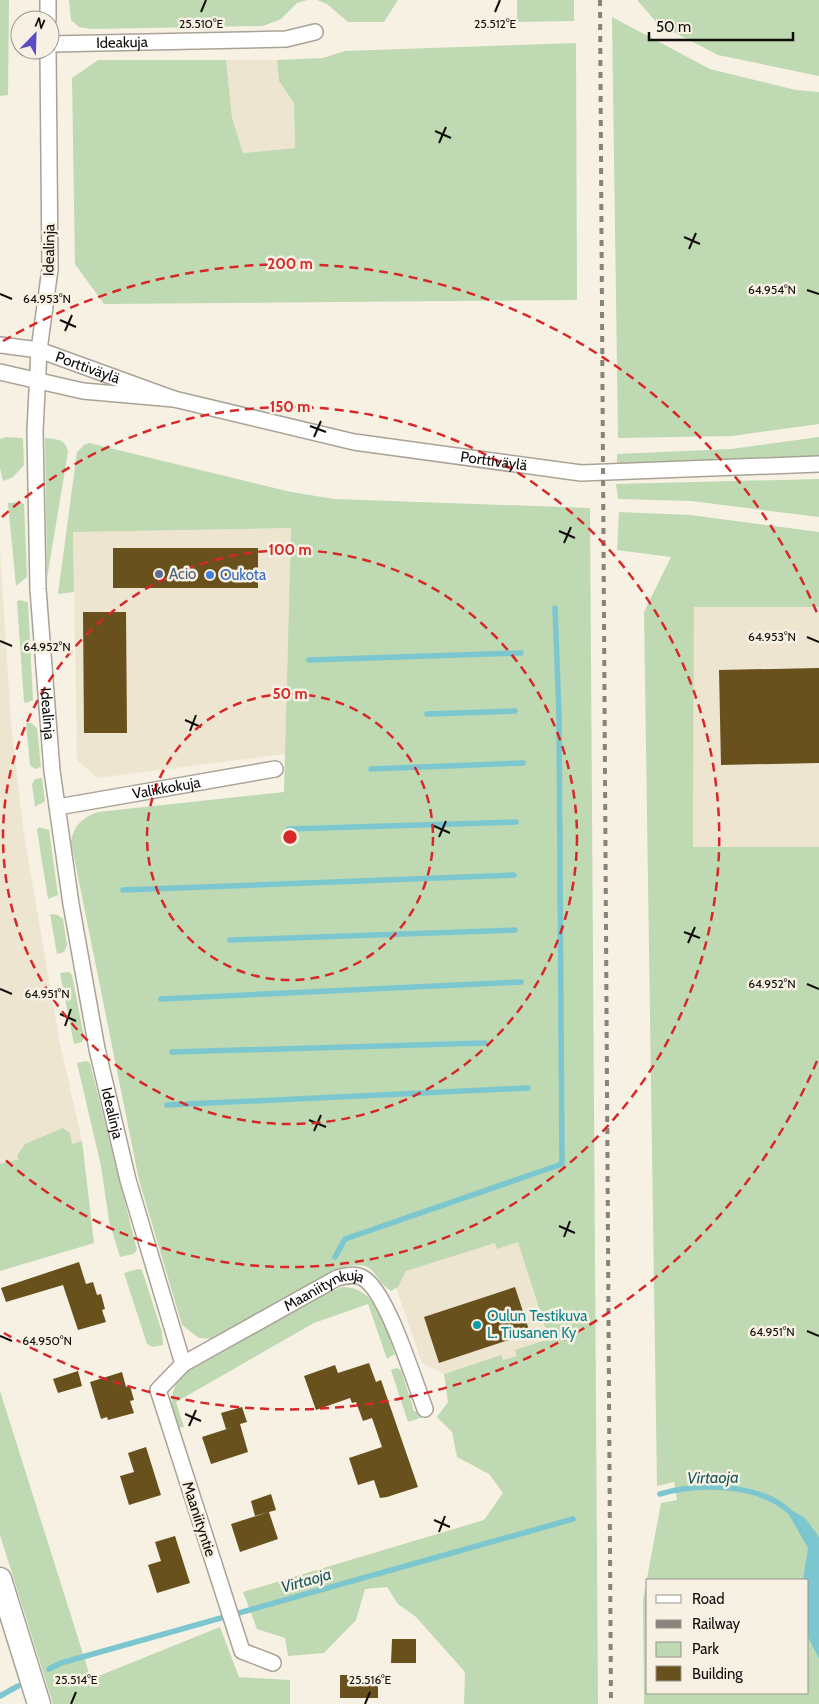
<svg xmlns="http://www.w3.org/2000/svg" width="819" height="1704" viewBox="0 0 819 1704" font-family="Cabin,sans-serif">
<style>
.built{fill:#eee5d1}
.green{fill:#bfd9b2;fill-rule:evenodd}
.water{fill:#7cc7cf}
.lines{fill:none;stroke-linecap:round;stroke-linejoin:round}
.stream{stroke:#7cc7cf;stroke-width:5.5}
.building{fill:#68511c}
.minor-casing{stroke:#a9a397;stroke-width:18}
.secondary-casing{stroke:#a9a397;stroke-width:25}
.minor{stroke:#fff;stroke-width:15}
.secondary{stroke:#fff;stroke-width:22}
.rail{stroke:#88837b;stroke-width:4;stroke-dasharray:6 6;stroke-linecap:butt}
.ticks{fill:none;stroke:#0f0d09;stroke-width:2}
.ring{fill:none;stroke:#d62828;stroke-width:2.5;stroke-dasharray:9 6}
.service-dot{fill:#5c6f8a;stroke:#f7f1e4;stroke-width:2}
.shop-dot{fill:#3f7fe0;stroke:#f7f1e4;stroke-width:2}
.culture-dot{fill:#0f9aa8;stroke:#f7f1e4;stroke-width:2}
.labels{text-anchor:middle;stroke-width:5;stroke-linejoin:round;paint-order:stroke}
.street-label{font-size:15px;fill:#0f0d09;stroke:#f7f1e4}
.service-label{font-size:15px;fill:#4e5e75;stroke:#f7f1e4;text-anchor:start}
.shop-label{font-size:15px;fill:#366cbe;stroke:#f7f1e4;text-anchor:start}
.culture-label{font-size:15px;fill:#0d838f;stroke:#f7f1e4;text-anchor:start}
.water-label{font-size:16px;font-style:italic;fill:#18585f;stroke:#f7f1e4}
.ticks-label{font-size:12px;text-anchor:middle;fill:#0f0d09;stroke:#f7f1e4;stroke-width:5;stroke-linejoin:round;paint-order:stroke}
.centre{fill:#d62828;stroke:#f7f1e4;stroke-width:2.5}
.ring-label{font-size:15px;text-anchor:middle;font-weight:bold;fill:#d62828;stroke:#f7f1e4;stroke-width:5;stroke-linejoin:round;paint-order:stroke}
</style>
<rect width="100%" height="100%" fill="#f7f1e4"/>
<!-- built -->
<path class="built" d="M226,60H277L279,81L294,103L295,148L243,153L232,117Z
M291,528L285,754L97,778L77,760L73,532Z
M0,550L11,723L23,828L59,1039L82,1141L0,1164Z
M694,607H819V847L693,848Z
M513,1201L549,1340L516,1350L517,1356L503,1360L501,1355L444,1374L422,1363L394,1282L409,1262Z"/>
<!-- green -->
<path class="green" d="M0,0H9L8,95L0,96Z
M69,0H307L297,3L281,19L263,26L91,29L79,27L71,20Z
M317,0H398L384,22H348L327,4Z
M517,0H574V21L517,22Z
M637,0H819V76L718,55L658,24Z
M612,17L710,69L796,90L819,92V424L732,436L618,438Z
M576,43L577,300L104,304L75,264L72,78L98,60H226L232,117L243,153L295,148L294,103L279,81L277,60L323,58L345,51Z
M6,437L23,438L24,465L13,477L3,481L0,468V439Z
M819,437V458L617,463V454L731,449Z
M45,438C56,439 66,439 68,452L47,578Z
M89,443L291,492L334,499L590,508L598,1704H464L465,1672L416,1617L398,1604L387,1587L365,1589L356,1620L324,1653L288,1656L285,1638L257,1629L243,1592L484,1520L503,1493L489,1474L457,1457L452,1432L437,1417L448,1402L444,1374L501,1355L503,1360L517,1356L515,1350L549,1339L518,1242L497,1249L495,1243L406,1271L398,1287L391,1291C371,1279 379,1261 348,1266L214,1339L199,1338L182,1325L139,1180L71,842C74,825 82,818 98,812L284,792L291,528L73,532L74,592L58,594L77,452L84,445Z
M819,479V517L691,501L618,499L616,484Z
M19,502L24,504L27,577L16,586L8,503Z
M619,512L690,515L819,532V607H694L693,847H819V1704H644L643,1600L661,1503L677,1500L674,1482L657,1486L644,612L671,557L617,550ZM648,1580H808V1693H648Z
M19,600L28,602L33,700L26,703L24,702L17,602Z
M26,723H31L37,728L41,767L35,769L30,765Z
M42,778L45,801L35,807L32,784L35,779Z
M39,827L49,830L58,895L48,899L37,830Z
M50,914L58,915L63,919L67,945L64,952L57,954Z
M69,972L72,975L84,1037L82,1042L74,1044L60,973Z
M86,1061L90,1063L137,1250L133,1254L120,1257L109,1221L101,1166L77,1063Z
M63,1128L70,1133L72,1144L82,1141L94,1243L0,1271V1164L19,1159L17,1156L25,1144Z
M138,1269L142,1270L162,1332L163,1345L153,1347L147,1344L124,1273Z
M342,1287C377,1286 385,1327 395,1354L387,1359L368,1304L314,1323L176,1402L184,1427L177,1428C170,1407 168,1389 185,1373L325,1294Z
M396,1368L401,1370L414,1411L420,1412L423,1417L408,1422L391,1370Z
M0,1391L91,1679L220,1627L239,1677L290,1680V1704H53L0,1535Z"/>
<!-- water -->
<path class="water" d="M784,1506L805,1518L819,1537V1659L808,1637V1580H803L808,1548Z"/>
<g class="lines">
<!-- stream -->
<path class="stream" d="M309,660L521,653
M427,714L515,711
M371,769L523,763
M288,829L516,822
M123,890L514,875
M230,940L515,930
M161,999L521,982
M172,1052L485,1043
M167,1105L528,1088
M335,1257L345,1239L562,1164L559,717L555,608
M660,1494C698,1483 758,1483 789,1511
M49,1669L61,1663L573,1519
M0,1696L18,1686"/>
</g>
<!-- building -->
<path class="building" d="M113,548H258V588H113Z
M83,612H126L127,733H84Z
M819,668V763L721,765L719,670Z
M79,1262L86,1284L93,1282L97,1295L101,1294L105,1309L102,1310L106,1322L78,1330L63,1285L6,1302L1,1288Z
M515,1287L530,1333L439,1363L424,1317Z
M369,1363L376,1382L381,1380L418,1487L387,1497L380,1498L374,1480L358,1485L349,1458L382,1447L372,1418L363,1421L356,1402L352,1403L350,1398L316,1410L304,1376L335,1365L338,1373Z
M78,1371L82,1386L58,1393L53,1379Z
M122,1372L126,1387L130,1386L134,1400L130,1401L134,1413L108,1420L107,1417L101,1419L90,1382Z
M242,1407L247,1422L240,1424L248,1452L211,1464L202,1437L233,1427L226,1429L221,1413Z
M146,1447L161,1495L129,1505L120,1476L134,1472L128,1453Z
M271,1494L276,1510L255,1516L251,1501Z
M269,1512L278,1539L240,1552L231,1524Z
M175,1536L190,1583L157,1593L148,1565L161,1561L155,1542Z
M392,1639H416V1663H391Z
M340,1675H378V1698H340Z"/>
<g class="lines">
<!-- minor casing -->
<g class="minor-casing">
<g id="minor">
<path d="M48,0V20"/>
<path id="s1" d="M50,44L286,39L315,32"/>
<path id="s2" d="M48,50L50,269L39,350L35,431L38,589L52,771L71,904L97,1049L128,1180L183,1364"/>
<path id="s3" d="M0,345L39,350L174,399L83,391L0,372"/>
<path id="s4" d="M174,399L354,442L581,473L819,464"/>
<path id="s5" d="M58,807L275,769"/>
<path id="s6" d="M273,1663L242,1651L158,1390L183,1364L337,1278C346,1276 355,1273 363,1278C387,1291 414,1381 425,1409"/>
</g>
</g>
<!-- secondary casing -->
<g class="secondary-casing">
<path id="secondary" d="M0,1579L39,1704"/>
</g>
<!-- minor -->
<use href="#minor" class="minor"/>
<!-- secondary -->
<use href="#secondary" class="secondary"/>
<!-- rail -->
<path class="rail" d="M600,0L611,1704"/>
</g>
<!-- ticks -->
<path class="ticks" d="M201,12L206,0M495,12L500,0M435,131L451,138M439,143L446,127M684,237L700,244M689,249L696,233M807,290L819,294M0,294L12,299M60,320L76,327M65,331L72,315M310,426L326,432M314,437L321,421M559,531L575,538M564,543L571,527M807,637L819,642M0,641L12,646M185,720L201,727M190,731L196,715M434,826L450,833M439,837L446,821M684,932L700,938M688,943L695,927M807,984L819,989M0,989L12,994M60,1014L76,1021M65,1026L71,1009M309,1120L326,1127M314,1131L321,1115M559,1226L575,1233M564,1237L570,1221M807,1331L819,1336M0,1336L12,1341M185,1414L201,1421M189,1426L196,1410M434,1520L450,1527M439,1532L445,1516M71,1704L76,1692M365,1704L370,1692"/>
<!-- distance rings -->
<g class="ring">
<circle cx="290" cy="837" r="143"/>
<circle cx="290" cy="837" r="287"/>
<path d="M2 517A430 430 0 1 1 2 1157"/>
<path d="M817 1061A573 573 0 0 1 4 1333M3 341A573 573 0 0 1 817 613"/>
</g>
<!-- markers -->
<circle class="service-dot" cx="159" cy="574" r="5"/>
<circle class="shop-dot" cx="210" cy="575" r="5"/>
<circle class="culture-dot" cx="477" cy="1325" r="5"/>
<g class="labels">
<!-- street labels -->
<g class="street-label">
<text dy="5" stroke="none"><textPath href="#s1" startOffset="72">Ideakuja</textPath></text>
<text transform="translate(49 250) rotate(-89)" y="5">Idealinja</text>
<text dy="5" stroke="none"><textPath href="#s3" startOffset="91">Porttiväylä</textPath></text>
<text dy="5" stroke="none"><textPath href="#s4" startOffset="326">Porttiväylä</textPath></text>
<text dy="5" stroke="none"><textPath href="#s2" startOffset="665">Idealinja</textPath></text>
<text dy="5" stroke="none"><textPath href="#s5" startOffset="110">Valikkokuja</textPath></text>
<text dy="5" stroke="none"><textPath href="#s2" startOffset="1070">Idealinja</textPath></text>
<text dy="5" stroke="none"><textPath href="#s6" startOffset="504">Maaniitynkuja</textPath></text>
<text transform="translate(199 1519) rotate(72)" y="5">Maaniityntie</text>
</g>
<!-- service labels -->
<g class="service-label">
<text x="169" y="579">Acio</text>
</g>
<!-- shop labels -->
<g class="shop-label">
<text x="220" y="580">Oukota</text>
</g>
<!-- culture labels -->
<g class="culture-label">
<text x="487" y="1321">Oulun Testikuva<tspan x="487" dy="17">L. Tiusanen Ky</tspan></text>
</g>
<!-- water labels -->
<g class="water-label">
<text transform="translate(713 1477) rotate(-1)" y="6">Virtaoja</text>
<text transform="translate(306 1580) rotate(-16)" y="6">Virtaoja</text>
</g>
</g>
<g class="ticks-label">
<text x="201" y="28">25.510°E</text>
<text x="495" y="28">25.512°E</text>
<text x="772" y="294">64.954°N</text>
<text x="47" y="303">64.953°N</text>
<text x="772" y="641">64.953°N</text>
<text x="47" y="651">64.952°N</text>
<text x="772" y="988">64.952°N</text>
<text x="47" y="998">64.951°N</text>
<text x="772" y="1336">64.951°N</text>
<text x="47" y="1345">64.950°N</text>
<text x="76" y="1684">25.514°E</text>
<text x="370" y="1684">25.516°E</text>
</g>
<circle cx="290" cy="837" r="8" class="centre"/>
<g class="ring-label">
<text x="290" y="269">200 m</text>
<text x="290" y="412">150 m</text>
<text x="290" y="555">100 m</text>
<text x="290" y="699">50 m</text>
</g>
<!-- legend -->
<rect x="646" y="1579" width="162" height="115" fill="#f7f1e4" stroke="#9a968c"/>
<rect x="656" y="1595" width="25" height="8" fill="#ffffff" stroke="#9a968c"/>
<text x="692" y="1604" font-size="15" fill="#0f0d09">Road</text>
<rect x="656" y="1620" width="25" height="8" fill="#88837b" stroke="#9a968c"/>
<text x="692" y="1629" font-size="15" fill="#0f0d09">Railway</text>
<rect x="656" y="1642" width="25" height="15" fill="#bfd9b2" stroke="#9a968c"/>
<text x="692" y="1654" font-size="15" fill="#0f0d09">Park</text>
<rect x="656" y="1666" width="25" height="15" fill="#68511c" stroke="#9a968c"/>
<text x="692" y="1679" font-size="15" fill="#0f0d09">Building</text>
<!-- north arrow -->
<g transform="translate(35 35) rotate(23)"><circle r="24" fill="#f7f1e4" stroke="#9a968c"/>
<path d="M0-4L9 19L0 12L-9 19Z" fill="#594cc4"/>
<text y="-8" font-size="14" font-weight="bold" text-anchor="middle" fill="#0f0d09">N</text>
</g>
<!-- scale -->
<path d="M649 32v8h144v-8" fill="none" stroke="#0f0d09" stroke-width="2.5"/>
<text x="656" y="32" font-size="15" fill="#0f0d09" stroke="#f7f1e4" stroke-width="4" paint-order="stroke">50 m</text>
</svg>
